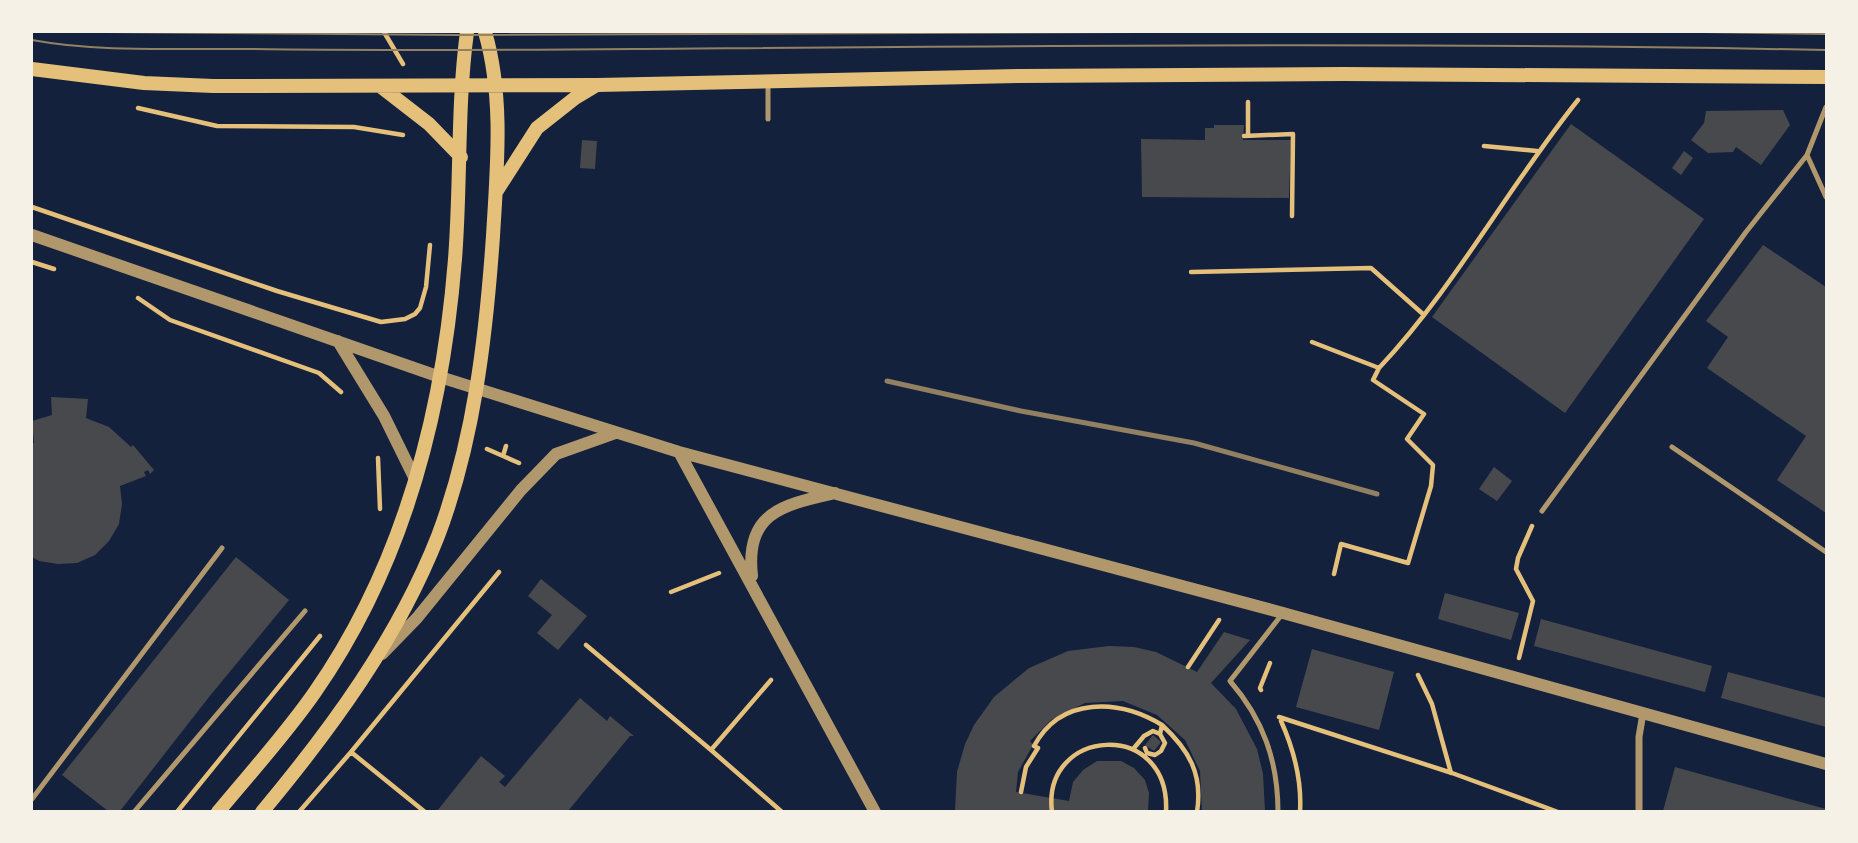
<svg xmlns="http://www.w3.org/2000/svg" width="1858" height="843" viewBox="0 0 1858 843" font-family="Karla,sans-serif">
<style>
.building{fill:#48494c}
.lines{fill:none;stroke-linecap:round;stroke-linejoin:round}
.path{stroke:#e5c07b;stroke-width:4.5}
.service{stroke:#b1986c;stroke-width:5}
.minor{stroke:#b1986c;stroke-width:7}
.tertiary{stroke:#b1986c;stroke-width:12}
.secondary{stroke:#e5c07b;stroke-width:14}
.tram{stroke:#918062;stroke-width:2}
.rail{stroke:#918062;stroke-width:5}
</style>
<rect width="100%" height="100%" fill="#14213d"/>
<!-- building -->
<path class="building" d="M1783,110L1790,125L1761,165L1736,147L1733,152L1708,153L1691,140L1704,123L1706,111Z
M1571,124L1704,219L1565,413L1432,317Z
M1214,125H1244L1243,140H1291L1289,198L1142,197L1141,139L1205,140V128H1214Z
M582,140L597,141L595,169L580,168Z
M1684,151L1693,158L1681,175L1672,168Z
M1763,245L1826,287V513L1777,480L1806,436L1707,368L1728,337L1706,321Z
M51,397L88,399L86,418L109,427L131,447L133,445L154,470L150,474L148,470L144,472L146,476L120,486L122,504L119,524L109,541L95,555L77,563L58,564L39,561L32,557V444L34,443L32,421L52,415Z
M1494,467L1512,481L1497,501L1479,489Z
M236,557L289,600L209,697L120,811H108L62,775Z
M541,579L587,616L558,650L537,633L552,615L528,596Z
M1445,593L1519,613L1511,640L1438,619Z
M1541,619L1712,666L1705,692L1534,646Z
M1224,632L1250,640L1211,683L1236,709L1257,749L1263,774L1265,811H1202L1200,771L1185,740L1157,715L1123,701L1085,703L1051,720L1030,741L1033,745L1018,772L1016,792L1069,801L1073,782L1083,770L1097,761H1121L1134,768L1145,780L1149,793L1148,811H955L957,772L965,744L974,725L994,697L1029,668L1068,651L1109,646L1134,647L1156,652L1197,672Z
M1312,649L1394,672L1379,730L1296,707Z
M1728,672L1826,698V727L1721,698Z
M580,698L607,721L610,716L634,736H630L568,811H437L481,756L505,776L499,782L505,787Z
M1153,735L1161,742L1154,751L1145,745Z
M1675,767L1826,809V811H1663Z"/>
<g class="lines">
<!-- path -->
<path class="path" d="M384,32L403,64
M1248,102V136
M138,108L217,126L354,127L403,135
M1244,136L1293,134L1292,216
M1484,146L1537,151
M32,207L277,291L381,322L405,319L415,314L420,308L426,287L430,245
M32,262L54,269
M1191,272L1371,268L1424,315
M138,298L170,320L319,373L341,392
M1312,342L1379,368C1455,287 1508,187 1578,100
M506,446L503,456L519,463
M487,449L503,456
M378,458L380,509
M1334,574L1341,544L1408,563L1431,486L1433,465L1407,439L1424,414L1373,380L1379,368
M671,592L719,573
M586,645L711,750
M1519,658L1533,601L1516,569L1518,558L1532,526
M1188,667L1219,620
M1418,675L1432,704L1451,773
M771,680L711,750L782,812
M1261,690L1260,688L1270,663
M1279,717L1452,773L1558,812
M1281,721C1294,750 1302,779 1300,812
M1162,725C1189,750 1203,774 1197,812
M1134,748L1144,736L1153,731L1160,734L1165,743L1161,751L1155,755L1147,753L1145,748
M351,752L425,812
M1021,792L1026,767L1038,748L1034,746C1061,696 1119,699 1162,725L1160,734
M177,812L320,636
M299,812L351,752L499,572
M1052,812C1041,727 1171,718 1166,812"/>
<!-- service -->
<path class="service" d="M768,119V83
M1807,155L1826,197
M1672,447L1826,552
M1542,511L1746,232L1807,155L1826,107
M32,799L222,548
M134,812L305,611
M1278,812C1278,761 1263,719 1230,681L1283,613"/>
<!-- minor -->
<path class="minor" d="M1639,812V737L1643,713"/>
<!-- tertiary -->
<path class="tertiary" d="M32,235L440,377L679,452L1283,613L1826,764
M338,341L384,416L415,479
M679,452L875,812
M752,576C745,512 783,505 835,493
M382,654L417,618L521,490L556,454L615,433"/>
<!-- secondary -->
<path class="secondary" d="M32,69L144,83L213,86L597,85L1020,76L1343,74L1826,77
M380,86L429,124L461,157
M496,192L537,128L575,98L595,86
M218,812C251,772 286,734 315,692C404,564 443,412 455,259C461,183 457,106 467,32
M262,812C332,728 398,638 438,536C474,441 486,337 493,236C497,168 504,97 485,32"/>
<!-- tram -->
<path class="tram" d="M105,32L458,35L1137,32
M1255,32H1423
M1703,32L1826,34
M32,40C102,53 176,48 248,49C377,51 506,50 636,49C1032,46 1430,42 1826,50"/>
<!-- rail -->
<path class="rail" d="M887,381L1021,411L1194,443L1377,494"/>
</g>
<!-- border -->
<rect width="1858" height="843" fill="none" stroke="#f6f1e7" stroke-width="66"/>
</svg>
